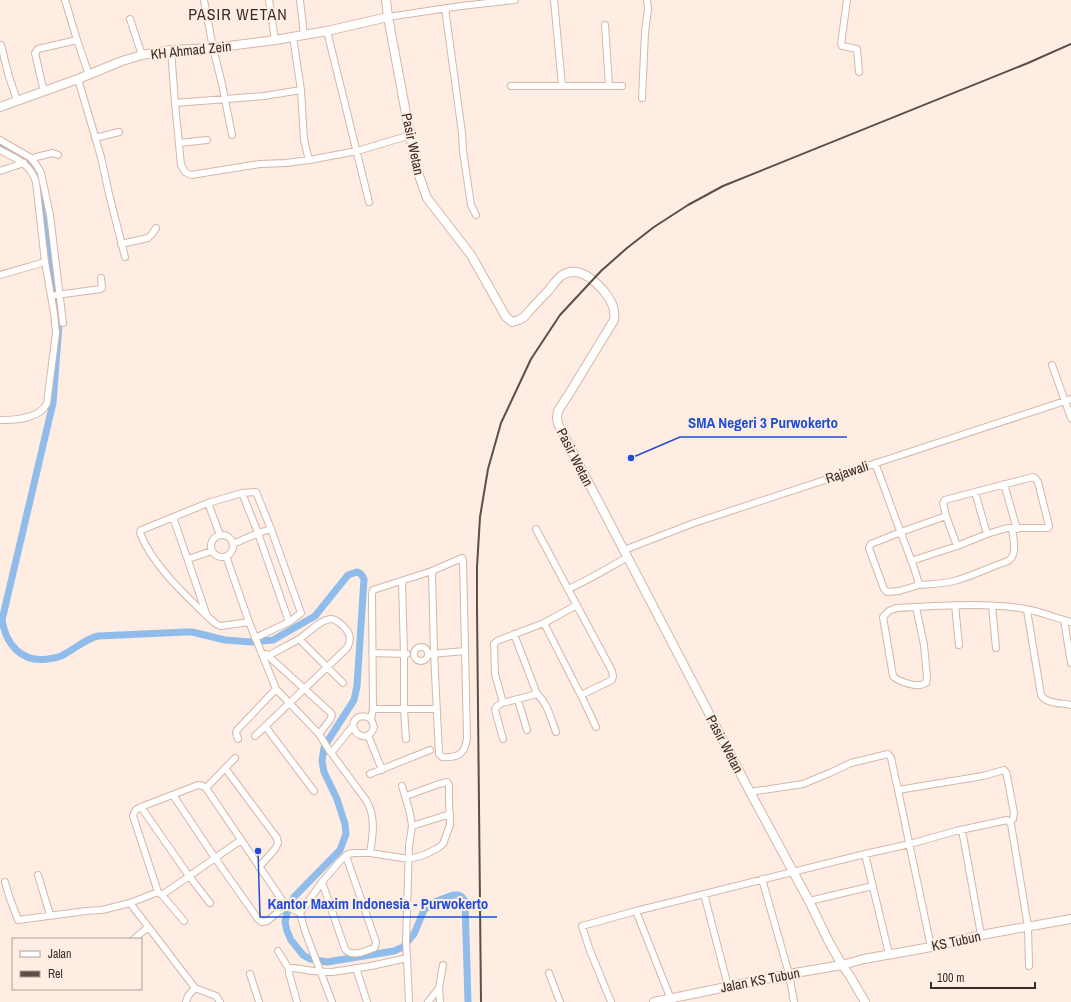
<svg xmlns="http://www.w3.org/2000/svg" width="1071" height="1002" viewBox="0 0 1071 1002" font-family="'Archivo Narrow',sans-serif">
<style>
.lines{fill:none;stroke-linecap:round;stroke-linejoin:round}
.canal{stroke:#8fbcea;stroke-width:7}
.street-casing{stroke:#d5b7a7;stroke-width:8}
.secondary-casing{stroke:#d5b7a7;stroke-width:10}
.street{stroke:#fff;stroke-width:6}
.secondary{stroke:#fff;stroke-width:8}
.rail{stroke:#5b4f47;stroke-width:2}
.labels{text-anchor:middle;stroke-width:4;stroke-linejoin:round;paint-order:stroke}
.street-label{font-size:14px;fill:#392e27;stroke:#ffece2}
.quarter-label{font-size:16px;letter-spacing:1px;fill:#392e27;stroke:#ffece2}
.leader{fill:none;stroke:#1d4ed8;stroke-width:1.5}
.callout-dot{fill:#1d4ed8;stroke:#ffece2;stroke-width:1.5}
.callout-label{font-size:15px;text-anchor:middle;font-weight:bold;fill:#1d4ed8;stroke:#ffece2;stroke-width:4;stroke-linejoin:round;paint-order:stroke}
</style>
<rect width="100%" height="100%" fill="#ffece2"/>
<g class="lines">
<!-- canal -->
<path class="canal" d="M0,144L10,151L24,158L32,164L38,176L59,324L53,403L2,620C6,645 22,663 48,659C53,658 58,658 63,655C75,649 85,639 98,636L186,632H192L225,640L252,642L273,640L315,616L348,575L357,572L361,574L364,579L357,686L354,700L329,739L324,748L322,761L324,772L337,799L345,824L346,834L340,850L294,897L288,909L285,922L287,931L291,940L303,955L310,959L327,962L394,951L403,947L414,934L424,910L434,902L453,895H458L462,897L465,901L468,1002"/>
<!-- street casing -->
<g class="street-casing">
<path id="street" d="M65,0L77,40L89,75
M204,0L213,48L222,84L232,135
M269,0L275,40
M300,0L304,35
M554,0L562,86
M847,0L841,44L842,46L857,49L859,72
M445,8L462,133L463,151L471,205L476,215
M388,17L461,6L515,0
M130,19L142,55
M605,25L609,86
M327,31L369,202
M293,37L301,90L304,140L309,160
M1,45L9,77L17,100
M171,50L175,103L181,165L185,172L191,175L260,164L286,163L309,160L357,151L411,135
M78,79L101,157L109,194L125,257
M511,86H622
M44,92L35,53L38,49L77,40
M642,98L645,32L648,9L647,0
M175,103L264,96L301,90
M95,138L119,132
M0,140L31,158L37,166L41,173L50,215L63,323
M179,143L207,140
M0,150C16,159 30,163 36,182L45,262L54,313L56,333L47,403C40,419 15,420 0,420
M32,160L36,157L53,153L58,155
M0,171L24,163
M121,244L148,238L152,234L156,228
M0,275L45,262
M56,295L101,289L102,288L101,278
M1052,365L1071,418
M875,463C884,486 892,510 901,533C907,550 915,567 919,585L899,591L887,592L884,589L870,551L869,548L871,544L901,532L946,516L943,503L945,500L975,492L1033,477L1035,478L1038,482L1049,526L1048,528H1007L987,534L957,546L911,561
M1004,484L1017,529
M975,492L987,534
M242,493L258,533L289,622
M208,503L220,535
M946,516L957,546
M173,517L207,616L216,624L221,626L249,622
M536,529L568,589
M211 546a11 11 0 1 1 22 0a11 11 0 1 1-22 0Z
M233,544L258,533L271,529
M624,550L694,523L1071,399
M226,556L249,622L276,689L319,734L329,750L366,800C376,816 373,835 370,853H354L348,854L340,861L322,882L300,913
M188,559L212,551
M402,581L404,654V710L406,739
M919,585C931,584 943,584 954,581C973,576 990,567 1008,561C1018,555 1013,538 1012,528
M955,605L959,645
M992,606L996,648
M916,607L924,645L927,677L926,683C924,684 922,685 920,685C913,686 897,681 893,676L883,617L889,611L896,608C940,606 983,602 1026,609C1041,612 1056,618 1071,622
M1027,610L1041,695C1046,704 1062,703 1071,705
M207,616C183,593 152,564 140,533L141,530L144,529L208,503L242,493L256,492L271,529L301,613L289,622L255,638
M1064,620L1071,663
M544,623L576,686L581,695L612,680L613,676L612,671L568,589C589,580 608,568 628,557
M514,634L537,694
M299,639L343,683
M414 654a7 7 0 1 1 14 0a7 7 0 1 1-14 0Z
M372,653L407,654
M266,654L331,713L332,715L330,720L319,734
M431,654L465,651
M581,695L596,727
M518,700L527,730
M373,709H436
M265,726L314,791
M353,726C357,739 370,740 374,727L371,719L373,709L372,594L373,590L432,571L462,558L463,561L467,738C465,755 457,758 442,757L439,754L434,653L432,571
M556,732C551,719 548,704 537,694L503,703L495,674L494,644L497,641L544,623L577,605
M368,735L382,770
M255,736L347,648C351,640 351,635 345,628C341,624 335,618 330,619C318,621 309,633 299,639C289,645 278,650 268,656
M238,739L236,733L237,730L276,689
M503,739L495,710C496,705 499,705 503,703
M331,753L353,726C354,716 363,714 371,719
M225,768L277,838L278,843L275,849L259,867
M370,774L430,750
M402,786L410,813L412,826L409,846L406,941L407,958L409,1002
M206,788L235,758
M750,792L803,784L832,772L851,763L888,754L891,758L898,790
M173,795L215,858L258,919L262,922L267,921L286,906
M141,807L189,876L210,903
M412,826L450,814
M962,830L981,935
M370,853L409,859L424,855L438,848L443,844L450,825L449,802V785L447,782L439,784L406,796
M865,854L889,954
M38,875L50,915
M762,879L789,974L794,1002
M5,882L9,896L18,920L86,911L102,910L130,903L158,892L162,895L241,840
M322,882L345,949C352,958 365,951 374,948L375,947L376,942L346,856
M158,892L133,816C134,810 137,809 141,807L198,785L203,786L206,788L286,906L300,913L305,931L332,1002
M704,894L728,986
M162,895L184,921
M809,901L873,886
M130,903L195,988L216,996L220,1002
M636,911L865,854L910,844L956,831L1007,820L1011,824L1028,927L1029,966
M134,939L148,927
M931,947L898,790L983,776L1004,770L1006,772L1007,776L1014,813L1013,819L1010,822
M278,951L289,969V973L297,1002
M356,968L367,1002
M289,969L294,968L313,971L332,972L371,966L407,958
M549,973L560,1002
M250,974L259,1002
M186,1002L188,996L195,988
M428,1002L439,988
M440,1002L439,988L443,965
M611,1002L589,948L582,926L636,911L672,1002"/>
</g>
<!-- secondary casing -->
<g class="secondary-casing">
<path id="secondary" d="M386,0L388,17L416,167L427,198L471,255L506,317L512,322L519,320L524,317C532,308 540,299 549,290C553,285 556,280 561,276C577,265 592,278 603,290C610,299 616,307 614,320L572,389L558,411L557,417L558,424L750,792L809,901L828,940L842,965L850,976L865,1002
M0,107L78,79L122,61L142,55L171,50L213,48L275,40L327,31L388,17
M654,1002L789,974L842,965L864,959L931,947L981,935L1071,919"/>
</g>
<!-- street -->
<use href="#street" class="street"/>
<!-- secondary -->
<use href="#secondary" class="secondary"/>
<!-- rail -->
<path class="rail" d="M481,1002L477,609V567L480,517L488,469L501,423L531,359L560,315L601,271L627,248L654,227L688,205L723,186L1028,63L1071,44"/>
</g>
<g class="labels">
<!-- street labels -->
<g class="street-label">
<text transform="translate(191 50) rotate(-6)" y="5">KH Ahmad Zein</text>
<text transform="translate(413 144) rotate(78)" y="5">Pasir Wetan</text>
<text transform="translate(575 457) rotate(63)" y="5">Pasir Wetan</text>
<text transform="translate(847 472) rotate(-18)" y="5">Rajawali</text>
<text transform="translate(725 744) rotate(62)" y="5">Pasir Wetan</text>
<text transform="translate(956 941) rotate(-12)" y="5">KS Tubun</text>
<text transform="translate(760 980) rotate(-11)" y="5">Jalan KS Tubun</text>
</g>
<!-- quarter labels -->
<g class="quarter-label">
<text x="238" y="20">PASIR WETAN</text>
</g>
</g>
<!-- callouts -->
<path class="leader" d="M631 458L680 437H847M258 851L260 917H497"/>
<g class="callout-dot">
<circle cx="631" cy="458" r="4"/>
<circle cx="258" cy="851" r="4"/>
</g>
<g class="callout-label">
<text x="763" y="428">SMA Negeri 3 Purwokerto</text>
<text x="378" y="909">Kantor Maxim Indonesia - Purwokerto</text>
</g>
<!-- legend -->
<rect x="12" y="938" width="130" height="52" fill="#ffece2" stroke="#b0a097"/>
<rect x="20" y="951" width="20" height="6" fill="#ffffff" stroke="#b0a097"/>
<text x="48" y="958" font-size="12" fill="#392e27">Jalan</text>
<rect x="20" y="971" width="20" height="6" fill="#5b4f47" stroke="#b0a097"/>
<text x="48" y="978" font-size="12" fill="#392e27">Rel</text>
<!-- scale -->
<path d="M931 982v6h104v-6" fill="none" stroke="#392e27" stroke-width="2"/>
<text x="937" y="982" font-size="12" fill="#392e27" stroke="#ffece2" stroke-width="3" paint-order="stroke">100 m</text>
</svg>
